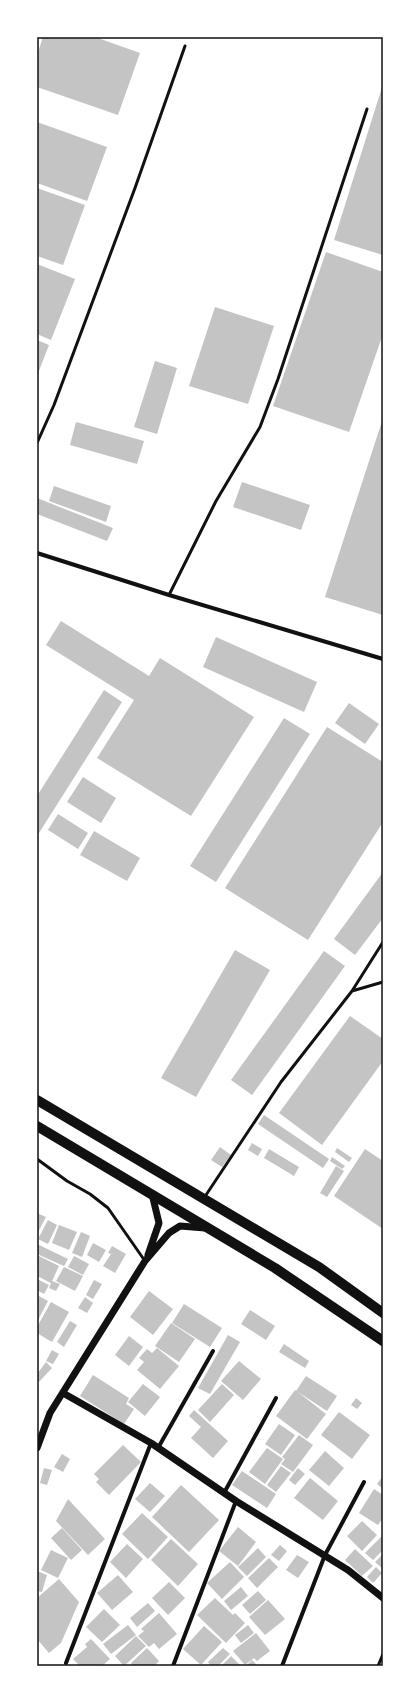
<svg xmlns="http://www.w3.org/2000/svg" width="420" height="1703" viewBox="0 0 420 1703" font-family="'Varela Round',sans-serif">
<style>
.building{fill:#c4c4c4}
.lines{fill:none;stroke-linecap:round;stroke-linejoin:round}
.service{stroke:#111;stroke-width:3}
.minor{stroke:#111;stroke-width:4}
.tertiary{stroke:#111;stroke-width:7}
.trunk{stroke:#111;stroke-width:10}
.neatline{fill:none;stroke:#111;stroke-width:1.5}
</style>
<rect width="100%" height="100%" fill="#fff"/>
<!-- building -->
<path class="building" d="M43,37H95L140,53L118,115L37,87V55Z
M383,84V255L334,240Z
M37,122L107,147L87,201L37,183Z
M37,188L85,205L63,265L37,256Z
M326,252L383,272V334L349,432L273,406Z
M37,264L75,279L51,340L37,334Z
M215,307L274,326L248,404L189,386Z
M37,340L49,345L37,376Z
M155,361L177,368L157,434L134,427Z
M383,418V615L325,597Z
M76,422L144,441L137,464L70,445Z
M242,482L310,505L301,530L233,507Z
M54,486L111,506L106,522L49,501Z
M37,498L113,528L107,541L37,514Z
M61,621L149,676L160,658L254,717L191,816L97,758L134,700L46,645Z
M216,637L317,682L304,712L203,667Z
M104,690L122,702L39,833L37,832V796Z
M349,703L379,724L365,744L335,723Z
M284,718L310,734L216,882L190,866Z
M327,727L383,762V822L308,940L225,888Z
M83,777L116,798L101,823L67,802Z
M58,814L88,833L78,849L48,830Z
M94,831L140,858L127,881L80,855Z
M383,872V918L355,955L334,939Z
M235,950L270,970L196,1097L161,1078Z
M324,951L345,966L252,1095L231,1080Z
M350,1016L383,1039V1061L322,1145L279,1113Z
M264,1115L329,1159L323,1168L258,1124Z
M252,1143L262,1149L258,1156L248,1150Z
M220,1147L231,1155L222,1167L211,1160Z
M337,1148L352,1158L349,1162L335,1152Z
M269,1149L299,1167L294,1176L264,1158Z
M365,1149L383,1161V1229L334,1196Z
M332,1157L345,1166L342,1169L330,1161Z
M336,1166L344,1171L327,1197L320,1193Z
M37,1213L46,1217L37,1234Z
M48,1220L57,1225L48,1244L38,1239Z
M59,1225L77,1232L69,1250L52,1243Z
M81,1232L90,1236L82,1257L72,1253Z
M93,1243L106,1250L99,1262L87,1255Z
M37,1244L68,1259L64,1266L37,1254Z
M112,1246L126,1254L115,1273L103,1266L111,1254L108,1253Z
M37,1255L59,1266L52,1281L60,1284L56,1291L49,1288L51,1283L37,1276Z
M74,1256L89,1264L83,1275L68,1267Z
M64,1267L83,1276L75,1291L56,1281Z
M37,1279L49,1285L44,1294L37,1290Z
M94,1280L102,1284L93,1299L86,1295Z
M149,1291L173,1309L153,1335L130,1317Z
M37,1295L48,1301L37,1322Z
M85,1297L93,1303L87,1313L78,1308Z
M51,1302L69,1312L52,1342L37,1333V1327Z
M184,1304L222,1328L210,1347L172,1323Z
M250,1310L275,1326L266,1340L241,1324Z
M70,1321L77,1325L64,1347L57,1342Z
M171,1323L195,1339L179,1362L155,1346Z
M228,1335L240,1342L210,1394L198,1388Z
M129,1336L143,1347L129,1366L115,1355Z
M284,1344L309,1361L305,1368L279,1352Z
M157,1348L179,1366L160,1389L137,1370L144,1362L139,1358L147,1349L152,1353Z
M52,1350L59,1354L53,1364L46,1361Z
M239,1361L261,1379L243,1400L221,1381Z
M46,1362L52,1368L39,1382L37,1380V1374Z
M93,1375L129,1398L126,1404L134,1409L124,1424L80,1396Z
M306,1376L337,1396L327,1411L298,1392L326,1414L307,1439L276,1416L295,1390L296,1391Z
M143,1384L160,1397L145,1416L128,1402Z
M222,1384L234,1395L210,1422L198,1410Z
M356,1398L362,1403L357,1409L351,1405Z
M194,1410L228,1441L213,1458L191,1438L201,1427L189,1416Z
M339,1412L370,1435L352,1459L321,1435Z
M279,1424L295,1435L281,1455L265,1444Z
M299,1435L313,1445L293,1472L281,1464L285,1459L282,1457Z
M123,1445L141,1462L109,1495L96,1482L99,1479L94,1474Z
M267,1448L283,1459L265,1484L249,1472Z
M325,1451L344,1468L329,1486L309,1470Z
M62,1454L70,1459L63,1472L54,1467Z
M281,1466L291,1473L276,1492L267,1485Z
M44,1468L52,1470L47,1485L40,1483Z
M298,1468L305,1474L295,1485L289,1480Z
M242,1471L276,1494L267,1508L232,1485Z
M383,1476V1489L377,1484Z
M310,1478L338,1501L323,1520L294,1498Z
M150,1483L165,1496L150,1512L135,1499Z
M181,1485L219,1520L189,1552L152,1517Z
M374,1489L383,1495V1518L378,1525L359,1513Z
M68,1499L105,1539L88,1555L56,1521Z
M142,1513L168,1537L148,1559L122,1534Z
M362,1521L377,1535L362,1551L347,1536Z
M238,1527L256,1542L238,1566L219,1551Z
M62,1528L82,1550L71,1560L51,1538Z
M383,1535V1550L373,1560L365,1553Z
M171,1539L198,1564L178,1586L151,1560Z
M127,1544L143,1559L126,1578L110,1562Z
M280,1545L287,1551L279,1561L271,1555Z
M258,1548L266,1557L247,1576L238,1567Z
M355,1549L373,1566L362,1576L345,1560Z
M51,1550L68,1558L58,1578L41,1570Z
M383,1554V1569L375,1562Z
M297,1555L309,1562L298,1578L286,1570Z
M269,1558L278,1567L257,1588L248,1578Z
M230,1562L244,1577L222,1599L207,1583Z
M376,1567L382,1573L373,1583L367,1577Z
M37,1571L47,1575L42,1592L37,1591Z
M118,1575L133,1592L112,1610L97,1593Z
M59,1579L79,1602L61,1643L49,1653L37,1639V1608L38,1606L37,1598Z
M169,1582L185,1598L168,1615L152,1598Z
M241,1587L248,1596L231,1610L224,1601Z
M258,1591L266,1600L250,1614L242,1605Z
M215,1598L233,1615L235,1613L245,1623L226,1643L197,1615Z
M268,1600L285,1619L265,1635L249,1617Z
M148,1603L155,1611L137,1627L130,1618Z
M104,1609L120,1625L102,1642L86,1627Z
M159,1613L177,1634L159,1649L154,1643L149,1647L138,1636L144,1631L141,1629Z
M128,1625L136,1635L111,1654L103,1644Z
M248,1625L254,1633L241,1643L235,1635Z
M204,1626L222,1642L201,1665L183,1649Z
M256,1633L270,1651L257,1661L254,1658L245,1665L233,1651Z
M136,1636L146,1646L124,1666L115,1656Z
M91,1639L110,1659L102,1666H80L73,1659L87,1647L85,1644Z
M147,1648L159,1661L154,1666H133L131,1663Z
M223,1648L230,1654L218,1666H211L208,1662Z
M231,1656L240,1665L221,1666Z
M252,1660L258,1666H246Z"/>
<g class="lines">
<!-- service -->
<path class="service" d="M37,443L54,405L135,188L185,46
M169,595L216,501L260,427L278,379L367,109
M352,991L383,982
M37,1159L67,1181L90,1194L108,1208L145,1261
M204,1198L281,1082L352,991L383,942
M378,1666L383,1654"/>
<!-- minor -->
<path class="minor" d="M37,553L169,595L383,659
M158,1448L213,1351
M224,1493L276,1398
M66,1663L151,1443
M173,1666L236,1501
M282,1666L325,1555L364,1482"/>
<!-- tertiary -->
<path class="tertiary" d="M148,1255L159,1223L152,1194
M63,1393L151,1443L236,1501L348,1570L383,1598
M37,1448L50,1413L145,1261L169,1233L180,1226L205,1228"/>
<!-- trunk -->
<path class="trunk" d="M37,1100L319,1267L383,1313
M37,1126L275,1268L383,1341"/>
</g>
<!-- border -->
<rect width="420" height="1703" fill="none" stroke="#ffffff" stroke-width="76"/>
<rect x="38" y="38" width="344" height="1627" class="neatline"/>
</svg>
